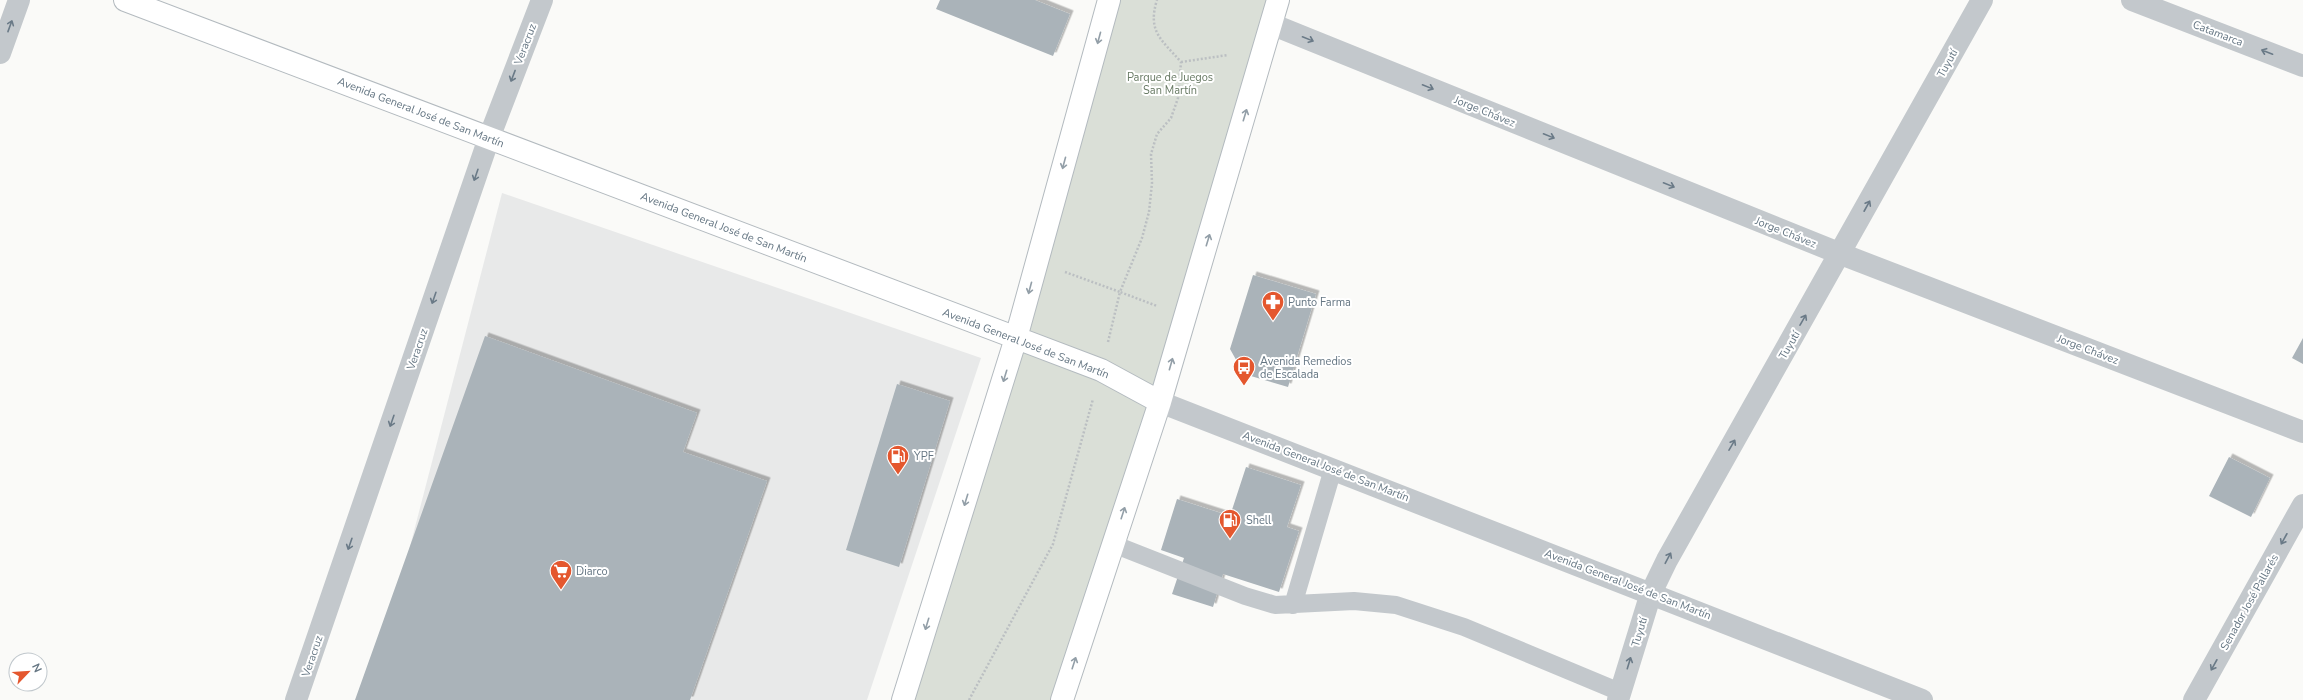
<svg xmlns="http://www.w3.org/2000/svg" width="2303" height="700" viewBox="0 0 2303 700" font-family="'Nunito Sans',sans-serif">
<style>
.built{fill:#e8e9e9}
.green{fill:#dadfd7}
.building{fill:#aab3b9;filter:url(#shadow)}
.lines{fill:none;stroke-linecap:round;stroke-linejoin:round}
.secondary-casing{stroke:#b3babf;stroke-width:24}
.path{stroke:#bbbfc2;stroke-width:2.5;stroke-dasharray:2 2;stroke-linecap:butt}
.service{stroke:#c3c8cc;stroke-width:18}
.minor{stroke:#c3c8cc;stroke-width:22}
.tertiary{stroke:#c3c8cc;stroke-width:22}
.secondary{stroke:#fff;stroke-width:22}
.oneway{stroke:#6a7a87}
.oneway2{stroke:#939fa8}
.labels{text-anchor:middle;stroke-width:4;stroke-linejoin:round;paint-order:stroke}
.street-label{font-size:11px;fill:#657683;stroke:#fff}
.park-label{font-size:11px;fill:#687a64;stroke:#fff}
.poi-label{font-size:11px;fill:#657683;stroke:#fff;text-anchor:start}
</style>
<defs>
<filter id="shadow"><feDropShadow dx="3.5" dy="-3.5" stdDeviation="0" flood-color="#0004"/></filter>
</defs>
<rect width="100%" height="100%" fill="#fafaf8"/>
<!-- built -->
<path class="built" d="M502,193L981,358L867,700H370Z"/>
<!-- green -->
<path class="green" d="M1109,0H1278L1062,700H903Z"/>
<!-- building -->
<path class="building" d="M940,0H1035L1070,14L1053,56L936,9Z
M1253,275L1316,294L1288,387L1244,374L1230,349Z
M485,336L697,413L683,452L767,481L690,700H355Z
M2303,338V364L2292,358Z
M897,384L950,401L899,567L846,550Z
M2229,457L2270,478L2251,517L2209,496Z
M1246,467L1301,485L1287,527L1299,531L1279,592L1223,574L1213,607L1172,594L1184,558L1161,550L1177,499L1230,516Z"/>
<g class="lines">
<!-- secondary casing -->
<g class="secondary-casing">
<path id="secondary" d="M125,0L1101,370L1160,402
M903,700L1016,338L1109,0
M1062,700L1160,402L1278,0"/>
</g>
<!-- path -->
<path class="path" d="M1181,62L1228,55
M1065,272L1120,292L1142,238L1149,212L1152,183L1151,154L1157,134L1171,118L1178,98L1181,62C1162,40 1147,32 1157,0
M1108,342L1120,292L1157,306
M969,700L1053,544L1093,399"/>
<!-- service -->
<path class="service" d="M1113,544L1245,596L1275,605L1354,601L1396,605L1464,627L1620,692
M1293,605L1333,469"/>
<!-- minor -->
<path class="minor" d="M2132,0L2303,66
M1271,24L1841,254L2303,432
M0,53L19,0
M296,700L489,138L542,0
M1618,700L1651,593L1667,560L1982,0
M2194,700L2303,505"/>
<!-- tertiary -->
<path class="tertiary" d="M1160,402L1922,700"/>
<!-- secondary -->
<use href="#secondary" class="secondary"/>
</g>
<!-- one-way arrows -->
<defs><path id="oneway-shaft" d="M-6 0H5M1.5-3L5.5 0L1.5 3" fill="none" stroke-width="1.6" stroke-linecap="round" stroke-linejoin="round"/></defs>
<g class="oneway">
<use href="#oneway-shaft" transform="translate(10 26) rotate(-70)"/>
<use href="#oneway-shaft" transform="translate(1308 39) rotate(22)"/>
<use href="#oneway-shaft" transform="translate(2267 52) rotate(-159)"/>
<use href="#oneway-shaft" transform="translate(513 76) rotate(111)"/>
<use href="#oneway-shaft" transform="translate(1428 87) rotate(22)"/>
<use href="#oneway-shaft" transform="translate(1549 136) rotate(22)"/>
<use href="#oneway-shaft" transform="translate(476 175) rotate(109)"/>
<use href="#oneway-shaft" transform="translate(1669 185) rotate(22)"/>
<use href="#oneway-shaft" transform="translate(1867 206) rotate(-61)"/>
<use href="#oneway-shaft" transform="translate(434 298) rotate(109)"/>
<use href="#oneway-shaft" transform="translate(1803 320) rotate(-60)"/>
<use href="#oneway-shaft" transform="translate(392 421) rotate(109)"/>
<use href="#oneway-shaft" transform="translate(1732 445) rotate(-60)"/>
<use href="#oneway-shaft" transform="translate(2284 539) rotate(119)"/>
<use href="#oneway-shaft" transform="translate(350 544) rotate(109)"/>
<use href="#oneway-shaft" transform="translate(1668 558) rotate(-62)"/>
<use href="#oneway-shaft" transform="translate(1629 663) rotate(-73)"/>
<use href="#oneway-shaft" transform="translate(2214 665) rotate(119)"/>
</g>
<g class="oneway2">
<use href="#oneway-shaft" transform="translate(1099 38) rotate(105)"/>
<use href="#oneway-shaft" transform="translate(1245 115) rotate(-73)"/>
<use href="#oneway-shaft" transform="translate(1064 163) rotate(105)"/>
<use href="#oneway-shaft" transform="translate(1208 240) rotate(-73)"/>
<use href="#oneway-shaft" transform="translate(1030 288) rotate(105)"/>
<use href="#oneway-shaft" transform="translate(1171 364) rotate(-74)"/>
<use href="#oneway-shaft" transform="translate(1005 376) rotate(107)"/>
<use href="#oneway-shaft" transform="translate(966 500) rotate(107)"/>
<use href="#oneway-shaft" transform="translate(1123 513) rotate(-72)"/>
<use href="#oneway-shaft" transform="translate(927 624) rotate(107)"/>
<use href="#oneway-shaft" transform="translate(1074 663) rotate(-72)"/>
</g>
<!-- icons -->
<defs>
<g id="pharmacy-pin" transform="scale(1.15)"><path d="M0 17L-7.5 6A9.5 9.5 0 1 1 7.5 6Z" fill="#e4572e" stroke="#fff"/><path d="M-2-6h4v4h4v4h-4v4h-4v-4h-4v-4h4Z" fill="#fff"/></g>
<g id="bus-pin" transform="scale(1.15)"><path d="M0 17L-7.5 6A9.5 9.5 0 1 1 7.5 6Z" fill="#e4572e" stroke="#fff"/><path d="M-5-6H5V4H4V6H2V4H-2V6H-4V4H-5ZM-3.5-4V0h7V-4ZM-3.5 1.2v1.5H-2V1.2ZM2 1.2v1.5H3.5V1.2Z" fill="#fff"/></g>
<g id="fuel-pin" transform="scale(1.15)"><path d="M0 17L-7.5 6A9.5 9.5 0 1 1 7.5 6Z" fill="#e4572e" stroke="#fff"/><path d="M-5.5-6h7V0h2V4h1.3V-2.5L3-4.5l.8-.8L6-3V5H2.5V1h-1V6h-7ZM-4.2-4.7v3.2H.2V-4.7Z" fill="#fff"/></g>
<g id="supermarket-pin" transform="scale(1.15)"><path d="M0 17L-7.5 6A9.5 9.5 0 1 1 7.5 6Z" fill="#e4572e" stroke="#fff"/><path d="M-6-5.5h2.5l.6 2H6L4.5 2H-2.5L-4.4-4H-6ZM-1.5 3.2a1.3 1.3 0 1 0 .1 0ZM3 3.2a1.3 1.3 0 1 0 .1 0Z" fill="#fff"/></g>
</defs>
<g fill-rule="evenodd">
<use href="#pharmacy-pin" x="1273" y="302"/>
<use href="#bus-pin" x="1244" y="367"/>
<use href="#fuel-pin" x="898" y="456"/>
<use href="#fuel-pin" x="1230" y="520"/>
<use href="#supermarket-pin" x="561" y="571"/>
</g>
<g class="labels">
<!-- street labels -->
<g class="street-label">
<text transform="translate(2218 33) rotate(21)" y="4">Catamarca</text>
<text transform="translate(525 44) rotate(-69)" y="4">Veracruz</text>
<text transform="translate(1947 63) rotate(-61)" y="4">Tuyutí</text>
<text transform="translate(1485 111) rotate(22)" y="4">Jorge Chávez</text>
<text transform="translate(421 112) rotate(21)" y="4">Avenida General José de San Martín</text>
<text transform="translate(724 227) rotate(21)" y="4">Avenida General José de San Martín</text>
<text transform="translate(1786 232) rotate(22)" y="4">Jorge Chávez</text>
<text transform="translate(1026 343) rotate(21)" y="4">Avenida General José de San Martín</text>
<text transform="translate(1789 345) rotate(-60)" y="4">Tuyutí</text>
<text transform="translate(417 349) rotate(-71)" y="4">Veracruz</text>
<text transform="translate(2088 349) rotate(21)" y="4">Jorge Chávez</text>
<text transform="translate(1326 466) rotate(21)" y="4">Avenida General José de San Martín</text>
<text transform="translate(1628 584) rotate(21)" y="4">Avenida General José de San Martín</text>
<text transform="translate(2249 602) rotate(-61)" y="4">Senador José Pallarés</text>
<text transform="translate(1639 632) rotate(-73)" y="4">Tuyutí</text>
<text transform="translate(312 656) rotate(-71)" y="4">Veracruz</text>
</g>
<!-- park labels -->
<g class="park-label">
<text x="1170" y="81">Parque de Juegos<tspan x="1170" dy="13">San Martín</tspan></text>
</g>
<!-- poi labels -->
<g class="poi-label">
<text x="1288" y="306">Punto Farma</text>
<text x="1260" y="365">Avenida Remedios<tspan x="1260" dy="13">de Escalada</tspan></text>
<text x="914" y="460">YPF</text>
<text x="1246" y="524">Shell</text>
<text x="576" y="575">Diarco</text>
</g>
</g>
<!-- north arrow -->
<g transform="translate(28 672) rotate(65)"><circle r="19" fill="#ffffff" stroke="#c1c8cd"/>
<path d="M0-3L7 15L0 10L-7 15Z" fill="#e4572e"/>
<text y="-6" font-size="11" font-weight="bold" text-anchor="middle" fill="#657683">N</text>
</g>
</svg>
